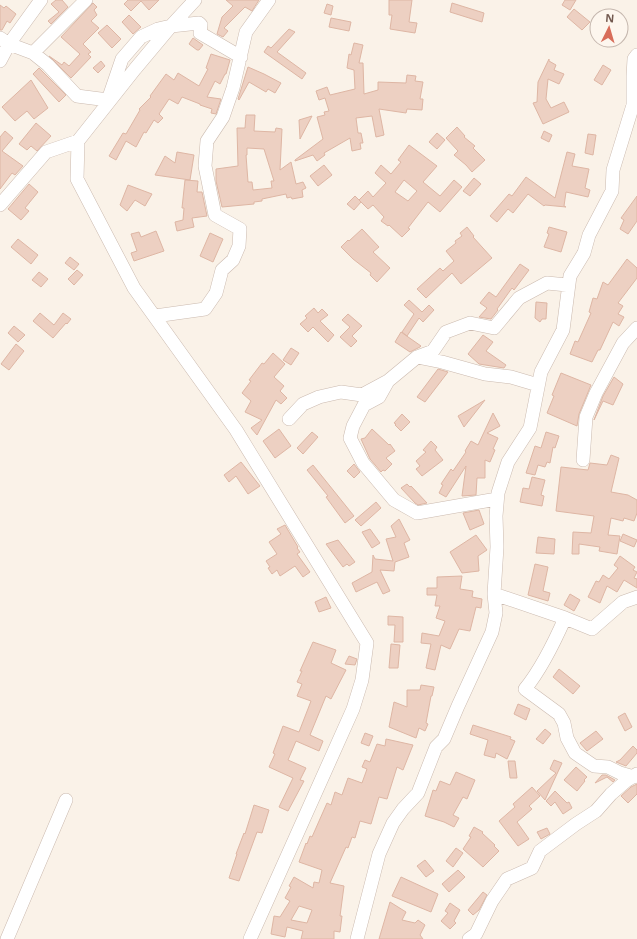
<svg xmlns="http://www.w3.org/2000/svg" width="637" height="939" viewBox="0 0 637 939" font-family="'Noto Sans',sans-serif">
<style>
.building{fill:#edd0c2;stroke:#deb6a4;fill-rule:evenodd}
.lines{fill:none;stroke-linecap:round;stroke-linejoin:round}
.minor-casing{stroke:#cbbaaf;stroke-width:14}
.minor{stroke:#fff;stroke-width:13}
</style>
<rect width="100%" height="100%" fill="#faf2e8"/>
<!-- building -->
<path class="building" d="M56,0H62L68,7L51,24L48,21L59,12L51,4Z
M128,0H159L149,10L141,1L131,11L124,4Z
M226,0H259L252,11L245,7L224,28L228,31L223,37L217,34L222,17L233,6Z
M389,0H412L409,22L417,23L415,33L390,29L392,15H389Z
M565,0H576L570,10L562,5Z
M93,3L97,7L94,10L97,15L91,21L99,28L83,44L91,52L88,54L91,57L71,78L49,56L62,65L64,62L69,66L80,54L61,37Z
M452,3L484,13L482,22L450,12Z
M327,4L333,6L331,15L324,13Z
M0,5L4,8L6,6L16,14L10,23L7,21L2,30H0Z
M574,9L590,22L582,30L567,17Z
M129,15L141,27L133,34L122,22Z
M331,18L351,22L349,31L329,27Z
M107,25L121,39L112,48L98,33Z
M289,29L295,32L277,52L306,73L302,79L264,52L268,46L271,48Z
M193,38L203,45L199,50H197L189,44Z
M354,43L363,45L359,63H363L364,94L378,90V82L406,83L407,75L416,76L415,81L423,82L420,99H423L422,110L407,109L406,113L379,109L384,135L376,137L372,116L356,118L358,133H361L363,143H360L361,149L352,151L350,138L324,153L325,155L317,161L313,155L295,161V160L323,139L317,117L325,115L324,112L329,111L325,98L319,100L316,91L327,87L330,95L355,89L354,70L347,68L349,54L351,55Z
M211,54L230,60L226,74H225L220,84L215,81L207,97L221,99L216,114L211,113L212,109L200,105V104L182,97L178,104L169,99L159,114L163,118L158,123L154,120L146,133L144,132L136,147L126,141L116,160L109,156L123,133L126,134L140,110L139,109L151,97L150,96L166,74L174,80L178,73L199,86L208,69L206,68Z
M549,59V61L556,65L554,70L564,74L559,84L548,79L546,99L551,108L564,102L569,112L543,124L533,103L537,102L538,82Z
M101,61L105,66L98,73L93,68Z
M603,65L611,70L602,85L594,80Z
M248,67L264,74L281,83L275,93L268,89L266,92L249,82L239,100L238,99Z
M39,68L66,95L59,102L33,74Z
M31,80L48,108L34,119L27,111L15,121L2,107Z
M246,115H255L254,131L275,132L276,128L282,129L280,170L291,162L296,184L303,182L306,188L302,190L303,197L292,199L291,197L287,198L286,194L262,199V201L254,202V204L222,207L216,181V169L238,166L237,128H245ZM247,148L264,149L274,181H271L272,188L253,190L252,182H248L246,155H247Z
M312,116L300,139L299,120Z
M36,123L51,136L37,151L31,146L27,150L19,144Z
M457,127L465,136L464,137L475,146L473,148L485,160L472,172L466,165L454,155L458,151L446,138Z
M5,131L13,138L2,151L23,166L15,175L12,173L0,189V137Z
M544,131L552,135L549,142L541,138Z
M437,133L445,140L437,149L429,142Z
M588,134L596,135L593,155L585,153Z
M409,145L437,166L423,182L440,196L454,180L462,187L440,212L428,202L408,228L410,229L402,237L389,225L388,226L381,221L384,217L373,205L368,209L361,202L354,210L347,204L355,196L361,202L359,200L368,191L373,197L386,183L375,173L381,165L391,174L401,162L398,160ZM404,180L417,191L408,201L395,192Z
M177,152L194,155L190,180L155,175L165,156L175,163Z
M567,152L575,154L572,166L589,169L585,188L590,190L588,197L566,192L564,206L566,207L545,205L544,206L528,194L513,213L508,209L497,222L490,216L509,194L512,196L526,177L555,198Z
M324,165L332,175L318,186L310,176Z
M474,178L481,184L470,196L463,191Z
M185,180L198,181L197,192H202L207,216L192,218L194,227L177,231L175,222L183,220L184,208H182Z
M29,184L38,192L25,208L29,211L21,220L8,209Z
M128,185L152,194L145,206L135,200L127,211L120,205Z
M637,196V221L628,234L620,229L624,220L621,218Z
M467,227L474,236L473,237L492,258L461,284L452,273L426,298L417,289L440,268L443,271L454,261L446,251L456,243L455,241L462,236L460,233Z
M549,227L567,232L561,252L544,247L549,234L547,233Z
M362,229L379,247L373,252L390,268L377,282L370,275L371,273L353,259L341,247L348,240L349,241Z
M156,231L164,251L134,261L131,253L137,251L131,234L139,232L141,237Z
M210,233L223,239L213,262L200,256Z
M18,239L38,255L31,264L11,247Z
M70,257L79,264L74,270L65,263Z
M627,259L637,268V278L618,303L623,306L618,314L624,317L619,326L613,322L600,350H598L592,362L570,354L575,341L578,342L591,313L589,312L593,298L597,299L603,282L608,285Z
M520,264L529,270L514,290L512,288L497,309L498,310L491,319L479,317L487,308L480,303L489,292L496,297Z
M77,270L83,275L74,285L68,279Z
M39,272L48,279L41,287L32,280Z
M409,300L422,312L429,305L434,310L423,322L419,318L407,336L402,332L414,314L404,305Z
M536,302L547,303L546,319H542L540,322L535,318Z
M314,308L318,313L322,309L328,315L320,321L334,335L328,342L313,327L308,332L300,324L307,318L305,316Z
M40,313L54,325L63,313L71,319L67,324L66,323L53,338L33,321Z
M348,314L362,326L352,336L357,341L351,347L340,337L350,327L342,320Z
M14,326L25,335L18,342L8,333Z
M401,332L421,346L420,347L410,352L395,342Z
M483,335L493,342L486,351L506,365L504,368L479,364L468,354Z
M16,344L24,351L9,370L1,364Z
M291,348L299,353L291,365L283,360Z
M273,353L285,364L274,377L284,386L280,391L287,398L281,404L276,400L257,435L251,428L262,420L245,412L251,401L242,393L251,381L249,380L262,363L264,364Z
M438,369L448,372L425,402L417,397Z
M561,373L591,385L579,414L577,426L547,413L554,396L552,395Z
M614,377L623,384L613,405L603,401L594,420L603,396Z
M485,400L464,427L458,416Z
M493,413L500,426L487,433L498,438L493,449L495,450L490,462L485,460V478H477L476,495L462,496L466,466L446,497L439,493L443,485L441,484L451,469L453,471L466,452L465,451L471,441L478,445Z
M402,414L410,422L401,431L395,425L396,424L394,423Z
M279,429L291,446L275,458L263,441Z
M372,429L389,445L390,444L395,451L386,458L392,464L385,471L383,470L381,472L370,459L361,439L365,438Z
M312,432L318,437L303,454L297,448Z
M546,432L559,436L555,448L553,447L550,463L547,462L545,467L538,465L535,475L526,473L535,446L541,448Z
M431,441L437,447L435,450L443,460L422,476L416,469L420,466L416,461L426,452L423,450Z
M611,455L619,458L611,492L628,495L637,500V513L634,521L624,518L623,521L611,518L608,535L620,536L617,554L599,551L600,547L579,544V554H572L573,532L591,533L594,516L556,511L561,467L588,470L590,463L607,465Z
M241,462L260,486L248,494L236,476L229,482L224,475Z
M354,464L360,472L354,478L347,471Z
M313,465L354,516L345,523L326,497L328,496L307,470Z
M532,477L545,480L541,495L544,496L542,506L520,502L523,488L529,489Z
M407,484L410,487L411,486L427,503L418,505L415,503L401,488Z
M376,502L381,508L361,526L355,520Z
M479,510L484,524L470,530L463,513Z
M399,519L410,540L404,543L409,557L395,562L394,571L380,570L390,591L383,594L377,582L356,592L352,583L372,572L373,555L375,559L393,561L386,539L396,537L391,526Z
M285,525L298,547L297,548L300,552L297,554L310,572L303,577L295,566L280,576L277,570L272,574L268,568L270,567L266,561L277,554L269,542L281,534L277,529Z
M370,529L380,543L372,548L362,532Z
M623,534L637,540L634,547L620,541Z
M476,535L487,550L478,556L479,571L462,573L450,552Z
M538,537L555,539L554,554L536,553Z
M338,540L355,562L349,566L347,564L343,567L326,544Z
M620,556L635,567L633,570L637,572L634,578L637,579V588L624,580L617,592L607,586L600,603L588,597L596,581L599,582L603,575L609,579L618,568L614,565Z
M535,564L548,567L543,591L550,593L548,601L528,595Z
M462,576L460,589L473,591L472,597L482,599L481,608L476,607L470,631L459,629L450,649L441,645L435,670L426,668L431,644L421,643L422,633L439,636L445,621L436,618L440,606H435L437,595H427V588H437V577Z
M570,594L580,600L574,611L564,605Z
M326,597L331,608L319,612L315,602Z
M388,616L403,617V642H394L395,625H388Z
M313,642L336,650L331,663L346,670L331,699L326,696L310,735L323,741L319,751L296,741L288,760L306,768L300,780L304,781L288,811L279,807L293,778L269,767L275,754L273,753L283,726L299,732L311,701L297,696L302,684L297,682L302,671H300Z
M391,644L400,645L398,668H389Z
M349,656L357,659L355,665L345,664Z
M559,669L580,686L573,694L553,677Z
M421,685L434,687L432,696H431L426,723L428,724L425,731L419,728L416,738L389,727L394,702L407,707V690H420Z
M518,704L530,709L526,720L514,714Z
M625,713L632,727L625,731L618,717Z
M473,725L511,737L510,739L515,741L507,759L496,753L495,758L484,755L488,740L470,734Z
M545,729L551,734L543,744L536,739Z
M596,731L603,739L587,751L580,743Z
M365,733L373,736L369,746L361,743Z
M386,739L413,745L403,770L397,767L387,799L379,797L371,824L360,821L355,838L352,837L348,848L346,847L330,883L344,886L340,916H342L340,932L334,931V939H301L303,931L287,927L285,937L271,934L274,916L280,917L290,901L285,898L291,887L289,886L294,877L313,888L314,882L319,883L322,870L299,862L306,843L307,844L310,836L312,837L327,803L331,805L335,792L342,795L348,778L362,783L367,769L362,767L365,760L370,762L377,744L385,746ZM299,906L312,910L307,923L291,920Z
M633,746L637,750V753L626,766L616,762L620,760Z
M554,760L562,763L545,800L537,791L556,773L550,769Z
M508,761H515L517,778H510Z
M576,767L587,777L584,780L585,781L577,791L564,780Z
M456,772L475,780L467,799L463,797L453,815L459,818L454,827L444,822L425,816L433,790L436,791L440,781L450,785Z
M602,775H606L615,780L613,782L607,777L595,783Z
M637,784V794L628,803L621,796L631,787Z
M532,787L540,796L529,806L532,809L517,822L529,839L518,846L499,821L515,807L513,804Z
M555,791L567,803L569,802L572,808L563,814L555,802L551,806L546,801Z
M254,805L269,810L262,833L257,832L239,881L229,878L237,854H236L244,833L245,834Z
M474,827L483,832L482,833L495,845L494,846L499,851L483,867L463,849L471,837L469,836Z
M547,828L550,834L541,839L537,832Z
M456,848L463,853L453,867L446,861Z
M425,860L434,871L426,877L417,866Z
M458,870L465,877L449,892L442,884Z
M401,877L438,894L431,912L392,896Z
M483,892L487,895L479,910L473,915L468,910Z
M390,902L406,912L402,920L415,923L418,920L425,925L420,935L423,939H379Z
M450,903L460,910L454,921L456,923L450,929L441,921L448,913L445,911Z"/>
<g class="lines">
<!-- minor casing -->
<g class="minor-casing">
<path id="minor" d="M0,38L9,44L33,53L86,0
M33,53L48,65L77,96L108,100L122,59L141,37L158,29L171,26L199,23L201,25L200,33L241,57
M0,61L9,44L41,0
M78,141L77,179L134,288L236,430L367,643L362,680L353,709L250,939
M0,205L46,152L78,141L135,69L171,26L195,0
M155,316L205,309L216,293L222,270L233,260L239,246L240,229L215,215L205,166L207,141L223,117L233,88L246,32L269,0
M417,357L442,362L485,374L511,377L538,385
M388,381L379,397L364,405L353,426L350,438L363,463L394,500L417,513L497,499
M289,419L303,404L319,397L341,392L362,395L388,381L417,357L433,351L446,332L470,323L494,328L519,298L547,283L567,285
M583,460L586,417L596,393L623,343L637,328
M494,594L565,618L592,629L623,602L637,597
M565,618C554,643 542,668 525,689L559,714L564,723L567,738L575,753L594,766L608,767L620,773L634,777
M7,939L66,800
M357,939L379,854L393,823L403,809L418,793L436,747L444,739L458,706L492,632L496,613L494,594L497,547L496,516L498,493L508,462L530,428L541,372L563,330L570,276L584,253L589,235L612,191L613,170L633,105V76L634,59L637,55
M469,939L476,934L492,901L507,879L532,868L540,851L576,824L596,811L611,794L626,781L637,774"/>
</g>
<!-- minor -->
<use href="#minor" class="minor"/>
</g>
<!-- north arrow -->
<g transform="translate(609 28) rotate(5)"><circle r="19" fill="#fdf6ee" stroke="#c5b7ae"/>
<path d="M0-3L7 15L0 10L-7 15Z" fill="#d86d5a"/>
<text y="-6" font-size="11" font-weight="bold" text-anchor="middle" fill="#72594f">N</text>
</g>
</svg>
